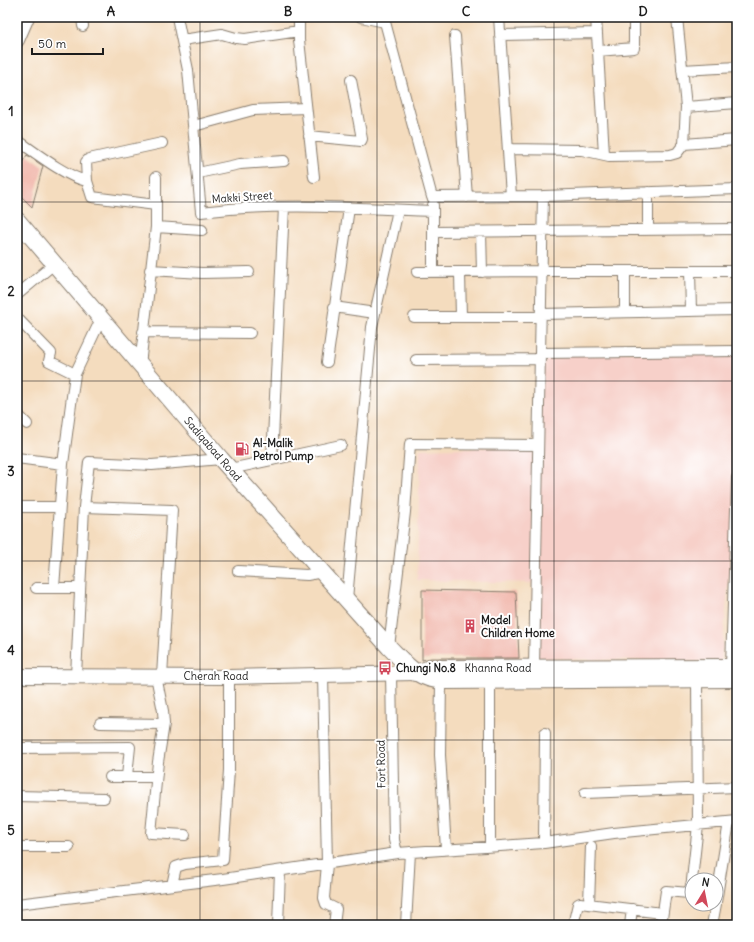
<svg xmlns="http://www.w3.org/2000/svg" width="754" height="942" viewBox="0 0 754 942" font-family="Delius,sans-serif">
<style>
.built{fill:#f7d0c9}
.building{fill:#efac9f}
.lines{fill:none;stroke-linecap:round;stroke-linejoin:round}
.street-casing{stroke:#887c6d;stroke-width:12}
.secondary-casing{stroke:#887c6d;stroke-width:16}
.primary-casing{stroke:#887c6d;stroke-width:18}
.street{stroke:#fff;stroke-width:10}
.secondary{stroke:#fff;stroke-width:14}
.primary{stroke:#fff;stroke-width:16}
.grid{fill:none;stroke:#1c1c1c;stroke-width:1;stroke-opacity:0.55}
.labels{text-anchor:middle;stroke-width:4;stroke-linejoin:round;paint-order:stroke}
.street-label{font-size:11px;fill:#1c1c1c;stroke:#fff}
.poi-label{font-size:11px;font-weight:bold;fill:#1c1c1c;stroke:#fff;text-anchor:start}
.neatline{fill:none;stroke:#1c1c1c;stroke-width:1.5}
.grid-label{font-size:13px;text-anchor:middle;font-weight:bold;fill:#1c1c1c}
</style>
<rect width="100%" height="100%" fill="#fff"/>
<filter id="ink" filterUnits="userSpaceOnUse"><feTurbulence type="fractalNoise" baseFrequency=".025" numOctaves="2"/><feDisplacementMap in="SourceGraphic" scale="8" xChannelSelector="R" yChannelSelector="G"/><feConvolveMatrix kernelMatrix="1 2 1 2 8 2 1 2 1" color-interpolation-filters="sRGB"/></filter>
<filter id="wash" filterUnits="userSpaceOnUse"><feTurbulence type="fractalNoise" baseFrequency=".012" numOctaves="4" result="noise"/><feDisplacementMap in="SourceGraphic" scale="16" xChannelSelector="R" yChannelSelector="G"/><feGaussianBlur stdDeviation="0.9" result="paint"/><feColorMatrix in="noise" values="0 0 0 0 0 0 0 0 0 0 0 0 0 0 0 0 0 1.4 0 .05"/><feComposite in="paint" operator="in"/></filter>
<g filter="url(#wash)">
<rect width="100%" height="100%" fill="#f4dcbe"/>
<!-- built -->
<path class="built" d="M737,351L736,503L721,662L536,658L534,583L417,580L420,449L538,446L540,353Z"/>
<g id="blocks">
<!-- building -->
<path class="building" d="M27,155L43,166L32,207L17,192V170Z
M422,590L516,592L519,658H431L422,660Z"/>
</g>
</g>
<g filter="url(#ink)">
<use href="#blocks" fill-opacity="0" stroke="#887c6d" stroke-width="1"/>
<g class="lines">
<!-- street casing -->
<g class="street-casing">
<path id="street" d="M82,17L83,26
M177,17L188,70L201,212C278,202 356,208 433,211
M299,17V40L314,177
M361,17L385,22L432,197L543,196L534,668
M499,17L511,196
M596,17L604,154
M677,17L686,107L684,144
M500,35L596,33
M455,36L467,197
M182,40L222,34L236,38L245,39L299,31
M598,51L634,48V17
M682,70L737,67
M686,107L737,103
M194,126L253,110L306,108
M309,136L361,141L362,139L351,80
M17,140C33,151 68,178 87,181L92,197L156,205V227L140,365
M508,149L582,150L609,156L670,155L677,153L684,144L737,140
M198,173L240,164L284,161
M87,181L86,162L89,159L162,143
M543,196L737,189
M156,205V177
M433,205V272
M156,227L202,230
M648,229V192
M433,232L737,229
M481,232L482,272
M150,270L202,273L249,272
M542,271H737
M625,271V312
M690,271L691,311
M417,272L542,271
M460,273L461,317H541
M17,295L54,264
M334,307L375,313
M541,314L737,310
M414,317H461
M17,318L51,353L49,361L75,374
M143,332L250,333
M540,353L737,351
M416,360L540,359
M327,362L349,208
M17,414L27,424
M17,458L63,464
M272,460L284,207
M230,469L341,445
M17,507H59
M84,507L172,510L162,676
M238,571L307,575L322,572
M36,588H80
M54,588L63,464L75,374L101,319
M347,599L372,327L398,210
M389,647L405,512L410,444L538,445
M731,667L737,478
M391,674L394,840L397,853
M323,675L327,864L324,898L326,904L336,909L334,925
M76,676L84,507L89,462L152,465L221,459
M156,676L163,711L164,724L158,762L151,833L185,835
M441,681L440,755L446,849
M490,681V846
M100,723L164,724
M17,748L130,747L127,776
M110,777H156
M585,793L737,787
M17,796L104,798
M544,843L545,733
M17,847H69
M692,880L698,825L697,679
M172,885L176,867L185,864L223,860L229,770V677
M716,902L729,822
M17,904L223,879L397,853L544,843L614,833L737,821
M589,904L591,846
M278,925L280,871
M406,925L410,852
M458,925H463
M573,925L578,904L580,903L662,913
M630,925L632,909
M661,925L666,891L689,893L692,882
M712,925L716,904"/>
</g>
<!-- secondary casing -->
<g class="secondary-casing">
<path id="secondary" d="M17,40L27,17
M17,676L229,677L415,673"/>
</g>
<!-- primary casing -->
<g class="primary-casing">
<path id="primary" d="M17,220L221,459L389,647C407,665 417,680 445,681L737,679
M415,673L431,668L737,667"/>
</g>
<!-- street -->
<use href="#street" class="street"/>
<!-- secondary -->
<use href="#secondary" class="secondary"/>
<!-- primary -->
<use href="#primary" class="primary"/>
</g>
</g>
<!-- grid -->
<path class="grid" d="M200,17V925M377,17V925M554,17V925M17,202H737M17,381H737M17,561H737M17,740H737"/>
<!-- icons -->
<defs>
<g id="fuel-bare" transform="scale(1.08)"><path d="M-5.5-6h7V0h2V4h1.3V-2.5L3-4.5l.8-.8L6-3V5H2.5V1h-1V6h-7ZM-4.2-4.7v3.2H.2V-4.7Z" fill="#d1495b" stroke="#fff" stroke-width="2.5" paint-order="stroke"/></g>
<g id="building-bare" transform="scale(1.08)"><path d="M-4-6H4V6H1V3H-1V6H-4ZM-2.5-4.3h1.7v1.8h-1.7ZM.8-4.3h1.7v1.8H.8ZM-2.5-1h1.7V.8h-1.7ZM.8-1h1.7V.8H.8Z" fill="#d1495b" stroke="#fff" stroke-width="2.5" paint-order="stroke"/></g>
<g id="bus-bare" transform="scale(1.08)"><path d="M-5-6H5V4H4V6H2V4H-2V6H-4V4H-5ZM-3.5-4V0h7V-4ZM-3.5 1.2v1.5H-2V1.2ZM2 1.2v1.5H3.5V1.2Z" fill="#d1495b" stroke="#fff" stroke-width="2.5" paint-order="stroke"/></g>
</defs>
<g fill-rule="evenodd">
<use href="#fuel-bare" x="242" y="449"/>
<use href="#building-bare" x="470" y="626"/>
<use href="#bus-bare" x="385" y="668"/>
</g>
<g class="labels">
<!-- street labels -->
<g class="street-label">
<text transform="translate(242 197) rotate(-4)" y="4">Makki Street</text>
<text transform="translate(213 449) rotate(49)" y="4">Sadiqabad Road</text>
<text x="498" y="672">Khanna Road</text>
<text x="216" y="680">Cherah Road</text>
<text transform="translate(381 764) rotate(-91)" y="4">Fort Road</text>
</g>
<!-- poi labels -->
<g class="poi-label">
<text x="253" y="447">Al-Malik<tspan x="253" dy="13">Petrol Pump</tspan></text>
<text x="481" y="624">Model<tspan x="481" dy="13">Children Home</tspan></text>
<text x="396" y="672">Chungi No.8</text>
</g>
</g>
<!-- margin -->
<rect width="754" height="942" fill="none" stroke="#fff" stroke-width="44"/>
<!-- north arrow -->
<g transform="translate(704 892) rotate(10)"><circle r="19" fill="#ffffff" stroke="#a4a4a4"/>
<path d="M0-3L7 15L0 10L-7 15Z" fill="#d1495b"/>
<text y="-6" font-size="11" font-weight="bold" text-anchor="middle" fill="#1c1c1c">N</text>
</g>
<!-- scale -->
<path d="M32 48v6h71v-6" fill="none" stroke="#1c1c1c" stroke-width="2"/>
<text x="38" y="48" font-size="12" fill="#1c1c1c" stroke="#ffffff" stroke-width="3" paint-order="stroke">50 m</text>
<rect x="22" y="22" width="710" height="898" class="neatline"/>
<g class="grid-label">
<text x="111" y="16">A</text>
<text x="288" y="16">B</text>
<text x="466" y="16">C</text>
<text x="643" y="16">D</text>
<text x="11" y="116">1</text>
<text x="11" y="296">2</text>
<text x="11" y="476">3</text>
<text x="11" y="655">4</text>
<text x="11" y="835">5</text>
</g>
</svg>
